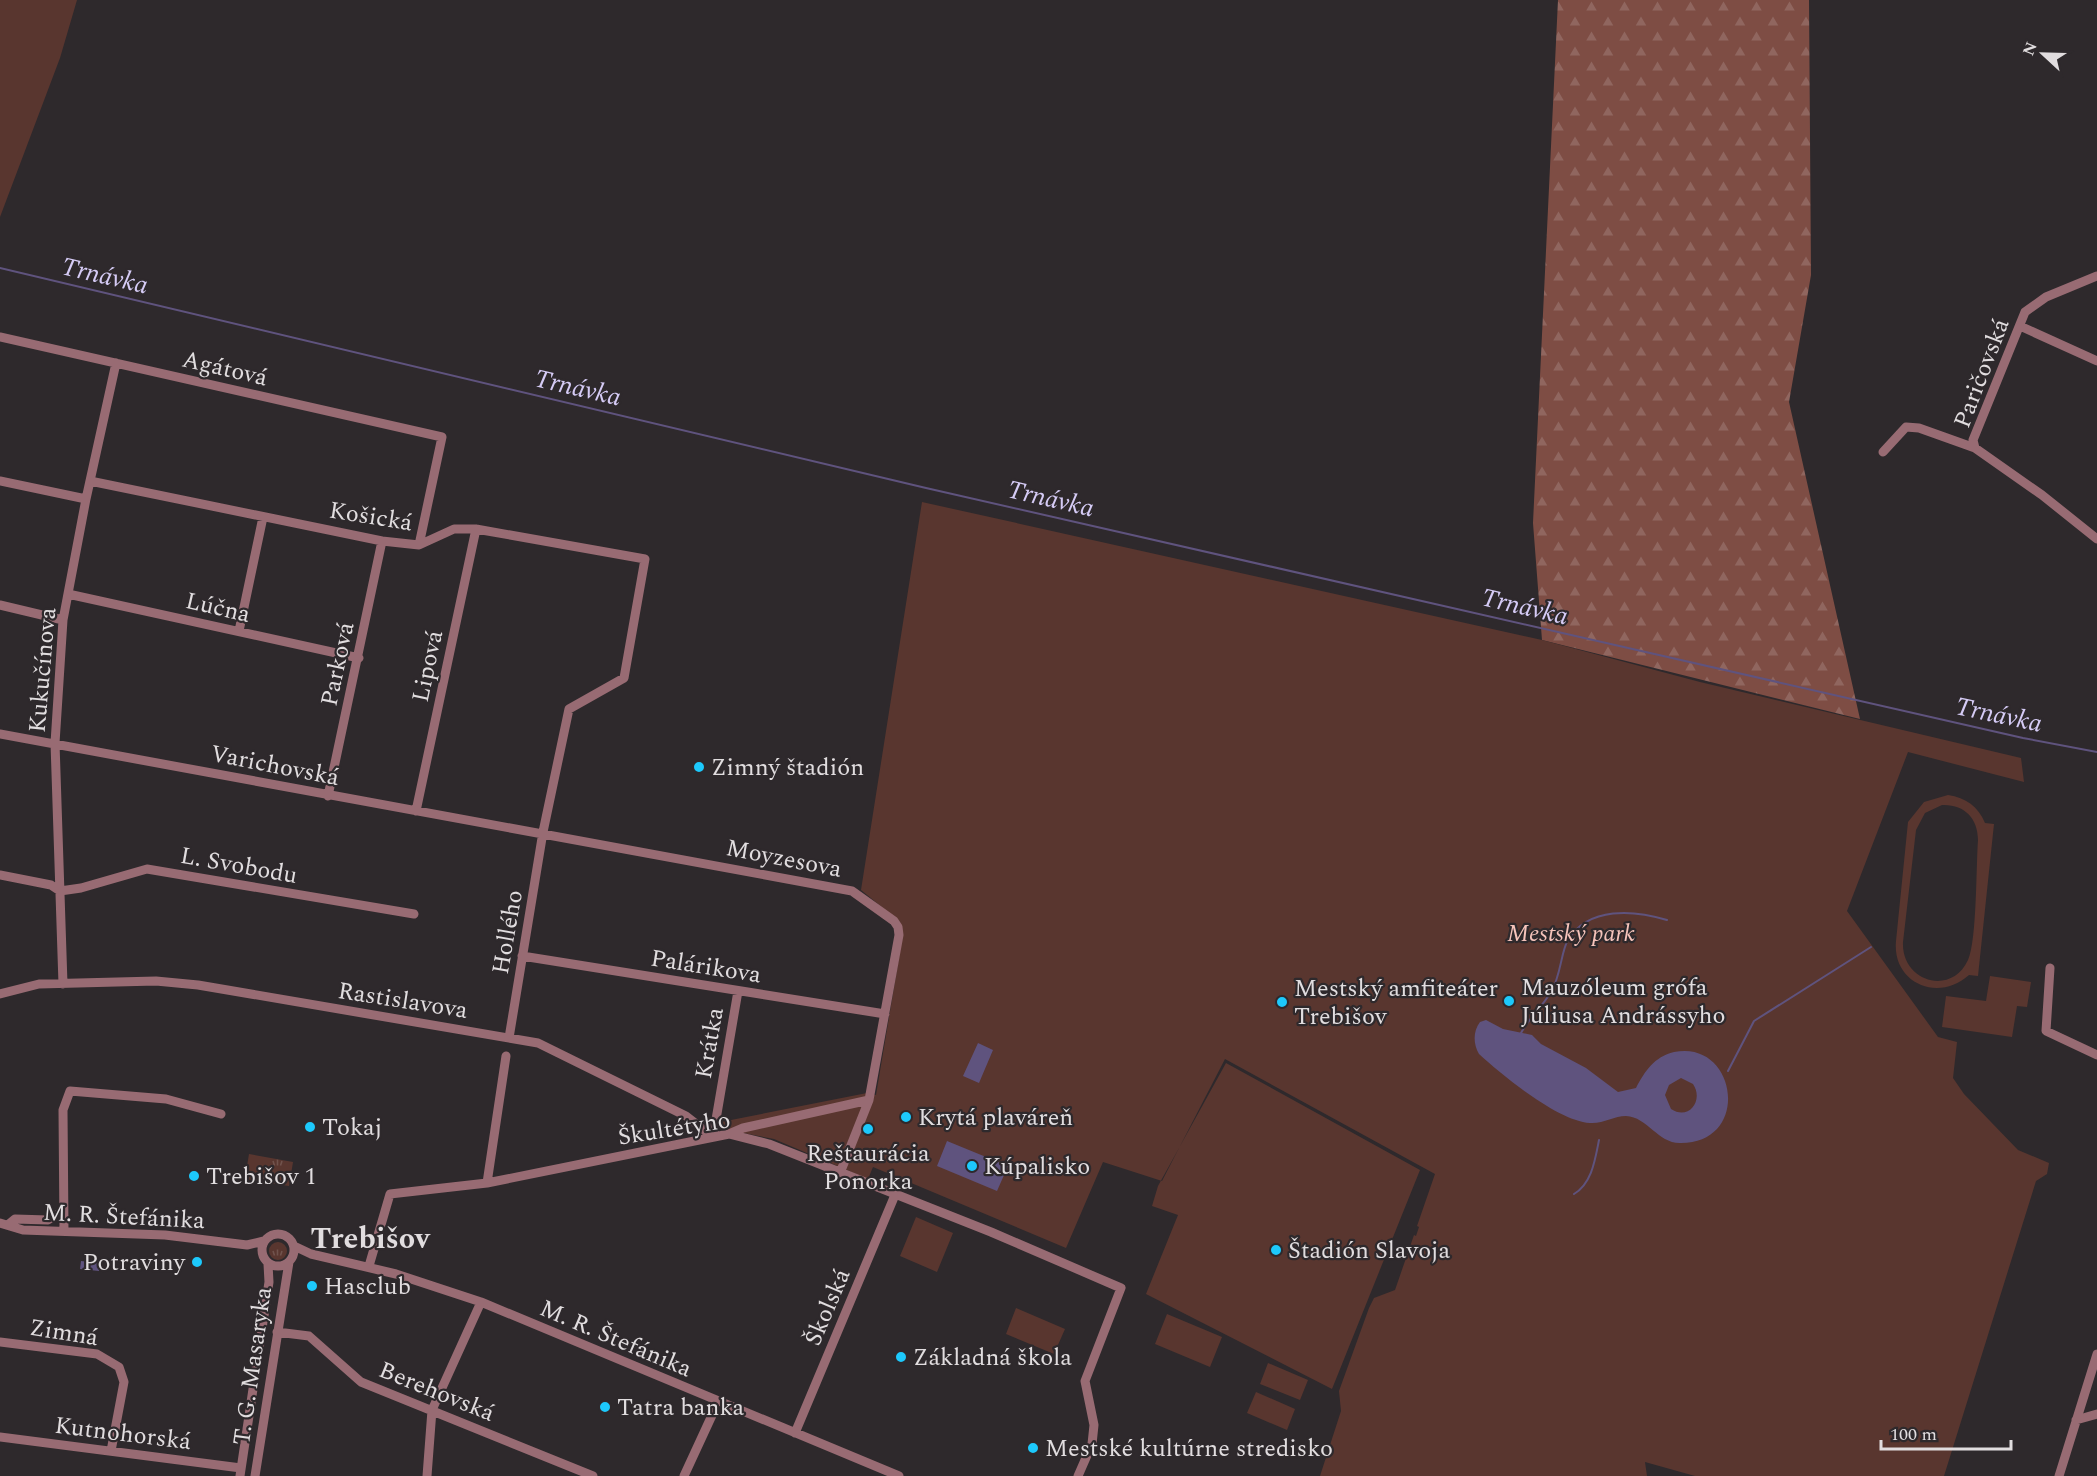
<svg xmlns="http://www.w3.org/2000/svg" width="2097" height="1476" viewBox="0 0 2097 1476" font-family="Spectral,serif">
<style>
.grass{fill:url(#grass-tufts)}
.forest{fill:url(#forest-firs)}
.green{fill:#59362f;fill-rule:evenodd}
.water{fill:#5f537e;fill-rule:evenodd}
.lines{fill:none;stroke-linecap:round;stroke-linejoin:round}
.stream{stroke:#5f537e;stroke-width:2}
.minor{stroke:#986b73;stroke-width:9}
.poi-dot{fill:#1dc9fc;stroke:#2e292c;stroke-width:2}
.labels{text-anchor:middle;stroke-width:4.5;stroke-linejoin:round;paint-order:stroke}
.street-label{font-size:24px;fill:#e1dddf;stroke:#2e292c}
.poi-label{font-size:24px;fill:#e1dddf;stroke:#2e292c;text-anchor:start}
.park-label{font-size:24px;font-style:italic;fill:#f6c4bb;stroke:#2e292c}
.water-label{font-size:26px;font-style:italic;fill:#d5cbf5;stroke:#2e292c}
.district-label{font-size:30px;font-weight:bold;fill:#e1dddf;stroke:#2e292c}
</style>
<defs>
<pattern id="grass-tufts" width="24" height="20" patternUnits="userSpaceOnUse" patternTransform="scale(1.5)"><rect width="24" height="20" fill="#59362f"/><path d="M3 7l-1-3M5 7V3M7 7l1-3M15 17l-1-3M17 17v-4M19 17l1-3" fill="none" stroke="#71534d"/></pattern>
<pattern id="forest-firs" width="22" height="20" patternUnits="userSpaceOnUse" patternTransform="scale(1.5)"><rect width="22" height="20" fill="#7e4d44"/><path d="M5 1l3.5 6h-7zM16 11l3.5 6h-7z" fill="#90665f"/></pattern>
</defs>
<rect width="100%" height="100%" fill="#2e292c"/>
<!-- grass -->
<path class="grass" d="M249,1154L293,1162L289,1186L245,1179Z
M269 1251a9 9 0 1 1 18 0a9 9 0 1 1-18 0Z"/>
<!-- forest -->
<path class="forest" d="M1558,0H1809L1811,275L1789,402L1860,719L1542,640L1533,523Z"/>
<!-- green -->
<path class="green" d="M0,0H77L60,58L0,217Z
M922,502L1542,640L1700,682L2021,758L2024,782L1908,752L1847,911L1938,1037L1957,1042L1953,1078L1964,1094L2018,1150L2049,1163L2047,1174L2036,1181L1944,1476H1695L1645,1462L1647,1476H1320L1341,1411L1339,1391L1369,1308L1374,1298L1395,1290L1414,1235L1416,1236L1419,1227L1417,1226L1435,1174L1225,1059L1162,1181L1103,1162L1066,1248L873,1167L868,1179L774,1139L722,1129L721,1122L867,1093L876,1095L903,934L900,922L861,890Z
M1948,795C1966,798 1978,806 1985,823L1994,824L1978,976L1969,975C1938,1003 1892,983 1896,941L1908,822L1924,802ZM1942,805C1964,804 1978,818 1978,840C1976,866 1977,940 1968,960C1951,997 1901,981 1903,942L1916,830L1925,813Z
M1990,976L2031,982L2027,1007L2017,1006L2012,1037L1942,1027L1946,996L1986,1001Z
M1226,1063L1420,1170L1332,1389L1146,1294L1178,1215L1152,1206L1158,1186Z
M916,1217L953,1233L937,1272L900,1256Z
M1016,1308L1065,1329L1054,1354L1006,1334Z
M1167,1314L1222,1337L1210,1367L1155,1344Z
M1268,1363L1308,1380L1300,1400L1260,1384Z
M1256,1392L1295,1409L1287,1430L1247,1413Z"/>
<!-- water -->
<path class="water" d="M1486,1020L1503,1029L1532,1035L1541,1044L1586,1068L1618,1092L1636,1088C1645,1071 1654,1057 1674,1052C1737,1039 1752,1143 1681,1143C1658,1144 1648,1117 1626,1116C1614,1116 1603,1124 1590,1123C1558,1121 1503,1076 1479,1054C1473,1044 1473,1031 1480,1022ZM1681,1078L1693,1084C1704,1100 1689,1121 1671,1109L1665,1095L1669,1085Z
M978,1043L993,1050L979,1083L963,1076Z
M947,1141L1008,1166L997,1191L937,1166Z
M81,1261L100,1263L99,1271L80,1269Z"/>
<g class="lines">
<!-- stream -->
<path class="stream" d="M0,268L926,488L2023,738L2097,752
M1521,1033C1529,1018 1542,1007 1551,992C1561,976 1561,951 1568,940C1589,906 1634,910 1667,920
M1728,1071L1754,1021L1871,947
M1574,1194C1592,1183 1595,1160 1599,1140"/>
<!-- minor -->
<path class="minor" d="M2097,276L2046,297L2025,312L1973,440L1975,448L2042,495L2097,539
M2020,326L2097,361
M0,337L442,437L419,545
M1883,452L1906,427L1919,428L1975,448
M0,481L86,499
M90,481L382,541L419,545L454,529H476L645,559L624,678L569,709L543,832L509,1038
M68,594L359,658
M0,605L63,620
M239,631L263,517
M0,734L852,891L894,921L898,927L899,935L869,1100L840,1173
M328,796L382,541
M416,811L476,529
M0,875L51,885L60,891L81,888L147,869L414,914
M522,956L885,1014
M2050,968L2046,1031L2097,1055
M63,984L55,743L63,620L86,499L116,363
M0,994L39,984L156,981L198,985L538,1043L686,1116L713,1137
M729,1134L743,1128L869,1100
M713,1137L738,991
M487,1183L506,1056
M0,1223L23,1230L165,1235L247,1245L264,1241
M9,1224L15,1219L48,1220L63,1211
M64,1231L63,1110L70,1091L166,1099L221,1114
M262 1250a16 16 0 1 1 32 0a16 16 0 1 1-32 0Z
M294,1246L311,1254L396,1274L481,1302L899,1476
M369,1266L390,1194L487,1183L729,1134L769,1144L991,1232L1121,1288L1085,1381L1094,1425L1092,1444L1078,1476
M277,1332L309,1336L361,1382L593,1476
M0,1342L97,1354L119,1367L124,1382L111,1451
M2076,1420L2097,1414
M795,1433L895,1195
M0,1437L241,1468
M240,1476L269,1282L268,1264
M255,1476L289,1262
M427,1476L432,1410L481,1302
M684,1476L714,1411
M2059,1476L2097,1354"/>
</g>
<!-- markers -->
<g class="poi-dot">
<circle cx="699" cy="767" r="6"/>
<circle cx="1509" cy="1001" r="6"/>
<circle cx="1282" cy="1002" r="6"/>
<circle cx="906" cy="1117" r="6"/>
<circle cx="310" cy="1127" r="6"/>
<circle cx="868" cy="1129" r="6"/>
<circle cx="972" cy="1166" r="6"/>
<circle cx="194" cy="1176" r="6"/>
<circle cx="1276" cy="1250" r="6"/>
<circle cx="197" cy="1262" r="6"/>
<circle cx="312" cy="1286" r="6"/>
<circle cx="901" cy="1357" r="6"/>
<circle cx="605" cy="1407" r="6"/>
<circle cx="1033" cy="1448" r="6"/>
</g>
<g class="labels">
<!-- street labels -->
<g class="street-label">
<text transform="translate(225 368) rotate(13)" y="8">Agátová</text>
<text transform="translate(1981 373) rotate(-69)" y="8">Paričovská</text>
<text transform="translate(371 516) rotate(9)" y="8">Košická</text>
<text transform="translate(218 607) rotate(13)" y="8">Lúčna</text>
<text transform="translate(337 664) rotate(-78)" y="8">Parková</text>
<text transform="translate(427 666) rotate(-78)" y="8">Lipová</text>
<text transform="translate(42 670) rotate(-85)" y="8">Kukučínova</text>
<text transform="translate(275 765) rotate(11)" y="8">Varichovská</text>
<text transform="translate(784 858) rotate(11)" y="8">Moyzesova</text>
<text transform="translate(239 865) rotate(10)" y="8">L. Svobodu</text>
<text transform="translate(507 932) rotate(-80)" y="8">Hollého</text>
<text transform="translate(706 966) rotate(9)" y="8">Palárikova</text>
<text transform="translate(403 1000) rotate(9)" y="8">Rastislavova</text>
<text transform="translate(709 1043) rotate(-80)" y="8">Krátka</text>
<text transform="translate(674 1128) rotate(-9)" y="8">Škultétyho</text>
<text transform="translate(124 1216) rotate(3)" y="8">M. R. Štefánika</text>
<text transform="translate(827 1307) rotate(-67)" y="8">Školská</text>
<text transform="translate(64 1332) rotate(9)" y="8">Zimná</text>
<text transform="translate(616 1338) rotate(23)" y="8">M. R. Štefánika</text>
<text transform="translate(252 1366) rotate(-82)" y="8">T. G. Masaryka</text>
<text transform="translate(437 1391) rotate(22)" y="8">Berehovská</text>
<text transform="translate(123 1433) rotate(7)" y="8">Kutnohorská</text>
</g>
<!-- poi labels -->
<g class="poi-label">
<text x="711" y="775">Zimný štadión</text>
<text x="1521" y="995">Mauzóleum grófa<tspan x="1521" dy="28">Júliusa Andrássyho</tspan></text>
<text x="1294" y="996">Mestský amfiteáter<tspan x="1294" dy="28">Trebišov</tspan></text>
<text x="918" y="1125">Krytá plaváreň</text>
<text x="322" y="1135">Tokaj</text>
<text x="868" y="1161" text-anchor="middle">Reštaurácia<tspan x="868" dy="28">Ponorka</tspan></text>
<text x="984" y="1174">Kúpalisko</text>
<text x="206" y="1184">Trebišov 1</text>
<text x="1288" y="1258">Štadión Slavoja</text>
<text x="185" y="1270" text-anchor="end">Potraviny</text>
<text x="324" y="1294">Hasclub</text>
<text x="913" y="1365">Základná škola</text>
<text x="617" y="1415">Tatra banka</text>
<text x="1045" y="1456">Mestské kultúrne stredisko</text>
</g>
<!-- park labels -->
<g class="park-label">
<text x="1571" y="941">Mestský park</text>
</g>
<!-- water labels -->
<g class="water-label">
<text transform="translate(105 275) rotate(13)" y="9">Trnávka</text>
<text transform="translate(578 387) rotate(13)" y="9">Trnávka</text>
<text transform="translate(1051 498) rotate(13)" y="9">Trnávka</text>
<text transform="translate(1525 606) rotate(13)" y="9">Trnávka</text>
<text transform="translate(1999 714) rotate(12)" y="9">Trnávka</text>
</g>
<!-- district labels -->
<g class="district-label">
<text x="370" y="1248">Trebišov</text>
</g>
</g>
<!-- north arrow -->
<g transform="translate(2043 54) rotate(292)" stroke="#2e292c" stroke-width="4.5" paint-order="stroke">
<path d="M0-4.5L10 22L0 15L-10 22Z" fill="#e1dddf"/>
<text y="-9" font-size="16" font-weight="bold" text-anchor="middle" fill="#e1dddf">N</text>
</g>
<!-- scale -->
<path d="M1881 1440v9h130v-9" fill="none" stroke="#e1dddf" stroke-width="3"/>
<text x="1890" y="1440" font-size="18" fill="#e1dddf" stroke="#2e292c" stroke-width="4.5" paint-order="stroke">100 m</text>
</svg>
